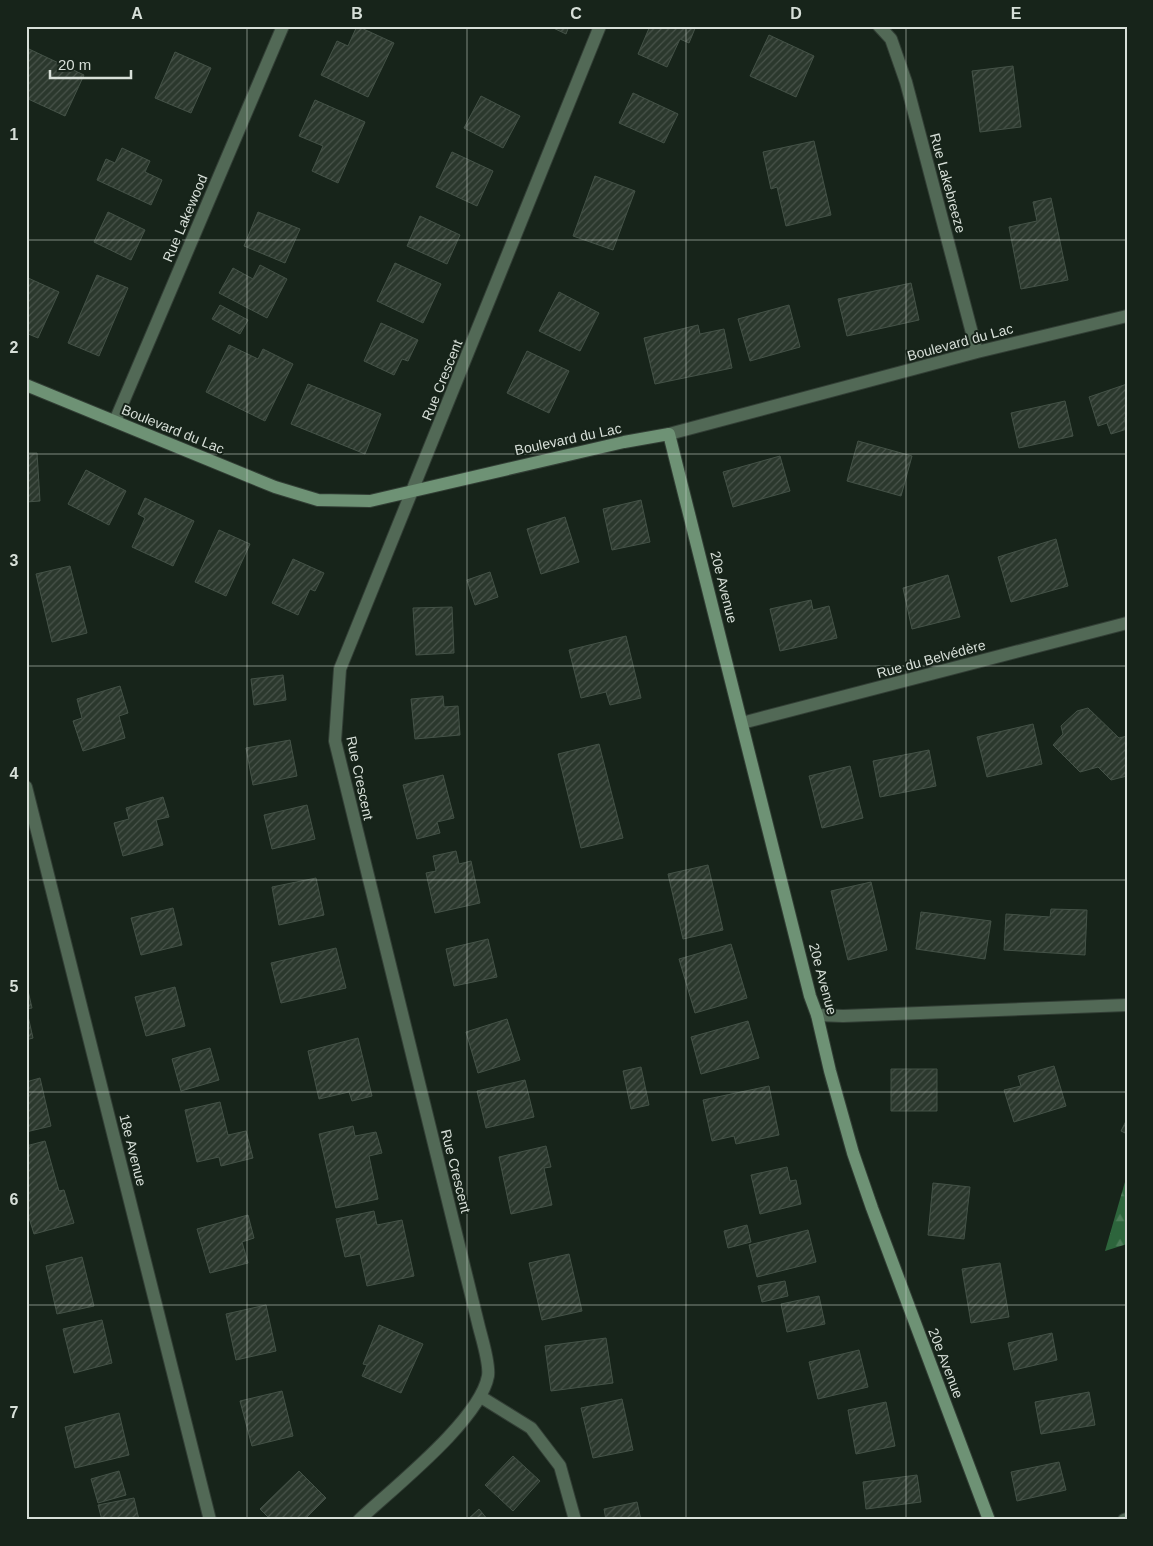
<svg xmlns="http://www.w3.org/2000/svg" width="1153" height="1546" viewBox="0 0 1153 1546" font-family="Helvetica,sans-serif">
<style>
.forest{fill:url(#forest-firs)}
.building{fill:url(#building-hatch);stroke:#445247}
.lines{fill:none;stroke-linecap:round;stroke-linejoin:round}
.street-casing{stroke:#323e35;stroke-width:14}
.secondary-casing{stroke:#323e35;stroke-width:14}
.street{stroke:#526956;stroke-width:12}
.secondary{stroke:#6e9275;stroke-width:12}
.grid{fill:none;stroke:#d7dfd8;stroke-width:1;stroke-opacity:0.55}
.labels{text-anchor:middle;stroke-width:4;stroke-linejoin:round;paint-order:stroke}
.street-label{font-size:14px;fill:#d7dfd8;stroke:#17241a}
.neatline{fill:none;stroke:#d7dfd8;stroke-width:2}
.grid-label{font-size:16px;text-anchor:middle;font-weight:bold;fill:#d7dfd8}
</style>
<defs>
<pattern id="forest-firs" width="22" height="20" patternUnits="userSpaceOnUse" patternTransform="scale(1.25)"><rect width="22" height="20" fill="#2d653c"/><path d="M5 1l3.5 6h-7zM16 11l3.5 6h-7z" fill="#4b7b57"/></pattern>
<pattern id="building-hatch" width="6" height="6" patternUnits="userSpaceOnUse" patternTransform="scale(1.25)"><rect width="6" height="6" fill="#2b382d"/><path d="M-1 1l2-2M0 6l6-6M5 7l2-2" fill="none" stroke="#49544b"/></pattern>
</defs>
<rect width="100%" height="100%" fill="#17241a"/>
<!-- forest -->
<path class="forest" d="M1127,1175V1244L1105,1251Z"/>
<!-- building -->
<path class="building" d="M357,26L394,43L368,97L321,75L337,41L348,46Z
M549,26H569L566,34Z
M650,26H696L689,43L680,39L667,67L638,54Z
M769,35L814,56L796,97L750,76Z
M29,49L84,75L65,116L26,98V55Z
M175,52L211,68L191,113L155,98Z
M1013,66L1021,127L980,132L972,71Z
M633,93L678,114L664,143L619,123Z
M481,96L520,116L503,148L464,128Z
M315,100L365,122L338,183L312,171L323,146L299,136Z
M814,141L831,215L786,226L777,187L771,189L763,152Z
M122,148L150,161L145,172L162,180L151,205L97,180L106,159L115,163Z
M452,152L493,171L477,206L436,187Z
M595,176L635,191L613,250L573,236Z
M1051,198L1068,280L1021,289L1009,227L1037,221L1033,202Z
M108,212L145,230L131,260L94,242Z
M258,212L300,229L285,263L244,246Z
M420,216L460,235L447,264L407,246Z
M395,263L441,284L423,323L377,301Z
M260,265L287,279L267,318L219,293L233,268L253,279Z
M97,275L128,288L99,356L68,343Z
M26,277L59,292L38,338L26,333L28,316L26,315Z
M911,283L919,320L847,336L838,299Z
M559,292L599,313L580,351L539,331Z
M220,305L248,320L240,334L212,319Z
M789,305L800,347L750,361L738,319Z
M381,323L418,340L408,361L402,359L394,375L364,361Z
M698,325L700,334L724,329L732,368L655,384L644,338Z
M229,345L258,359L263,349L293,364L265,421L206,392Z
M527,351L569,371L549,413L507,393Z
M308,384L381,414L365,454L291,424Z
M1127,384V417L1124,418L1127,429L1111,434L1107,423L1098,426L1089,397Z
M1065,401L1073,436L1019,448L1011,413Z
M858,441L912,456L901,496L847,481Z
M26,453H37L40,501L26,502Z
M780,456L790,491L733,507L723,472Z
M86,470L126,491L109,525L68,504Z
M145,498L194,521L173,566L132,547L145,518L138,514Z
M641,500L650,542L612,550L603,509Z
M565,517L579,562L541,574L527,529Z
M219,530L250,544L226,596L195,582Z
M1056,539L1068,586L1011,602L998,557Z
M293,559L324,573L315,591L310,589L298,615L272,603Z
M70,566L87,633L52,642L36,574Z
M490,572L498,597L475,605L467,580Z
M948,575L960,617L912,629L903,588Z
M811,600L813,610L829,606L837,638L780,651L770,609Z
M452,607L454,653L416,655L413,608Z
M626,636L641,698L610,705L606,692L581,698L569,650Z
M283,675L286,700L254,705L251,679Z
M120,686L128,713L119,716L125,738L83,751L73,721L82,718L77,699Z
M443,696L444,707L458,706L460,735L415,739L411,699Z
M1088,708L1119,738L1127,736V776L1111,780L1098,767L1080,772L1053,745L1063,734L1061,726L1077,711Z
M1033,724L1042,764L987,777L977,737Z
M290,740L297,776L253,785L246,748Z
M599,744L623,838L581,848L558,754Z
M929,750L936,786L880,797L873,761Z
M850,766L863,818L822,828L809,776Z
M443,775L454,818L437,822L440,833L417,839L403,785Z
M163,797L169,817L156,820L163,845L123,856L114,823L129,819L126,808Z
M307,805L315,839L272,849L264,815Z
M456,851L459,864L471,861L480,903L435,913L426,873L436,871L433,856Z
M708,865L723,930L683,939L668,874Z
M316,878L324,915L279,925L272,887Z
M871,882L887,950L848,960L831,891Z
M173,908L182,945L141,955L131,918Z
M1051,909L1087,910L1085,955L1004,950L1006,914L1050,917Z
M921,912L991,921L985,959L916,949Z
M488,939L497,977L454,986L446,949Z
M731,944L747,998L695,1013L679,959Z
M336,948L346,988L281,1003L271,963Z
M26,982L32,1008L26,1009Z
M175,987L185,1026L146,1036L135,997Z
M28,1016L33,1038L26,1040V1017Z
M507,1019L520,1060L478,1073L466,1032Z
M748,1021L759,1058L701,1074L691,1037Z
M358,1038L372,1096L352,1101L349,1092L319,1099L308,1051Z
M210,1048L219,1080L181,1091L172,1059Z
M1054,1066L1066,1106L1014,1122L1004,1090L1021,1086L1018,1076Z
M641,1067L649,1105L631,1109L623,1071Z
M891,1069H937V1111H891Z
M40,1078L51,1126L26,1132V1082Z
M525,1080L534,1117L486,1128L477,1091Z
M769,1086L779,1135L736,1144L734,1136L712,1141L703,1100Z
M220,1102L228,1135L246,1131L253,1158L221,1166L219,1157L197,1162L185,1110Z
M1127,1119V1134L1121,1131Z
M353,1126L355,1136L376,1132L382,1153L369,1156L378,1199L336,1208L319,1134Z
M45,1141L59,1191L64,1190L74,1223L34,1234L26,1208V1146Z
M546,1146L551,1167L544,1168L552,1205L511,1214L499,1157Z
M787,1167L790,1181L796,1180L801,1204L760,1214L751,1175Z
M933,1183L970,1187L964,1239L928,1235Z
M374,1211L377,1225L402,1220L414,1276L367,1286L360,1254L345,1257L336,1219Z
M248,1215L254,1238L242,1242L248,1263L210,1273L197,1229Z
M747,1225L751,1242L728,1248L724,1231Z
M808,1230L816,1262L757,1277L749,1245Z
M569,1254L582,1311L542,1320L529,1263Z
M82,1257L94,1306L57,1314L46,1266Z
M1000,1263L1009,1317L971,1323L962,1269Z
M785,1281L788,1296L762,1302L758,1286Z
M819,1296L825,1324L787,1332L781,1304Z
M266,1305L276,1351L236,1360L226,1314Z
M102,1320L112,1363L74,1373L63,1329Z
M379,1325L423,1344L401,1393L362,1376L367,1365L363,1364Z
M1052,1333L1057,1360L1014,1370L1008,1343Z
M606,1338L613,1383L551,1391L545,1346Z
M859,1350L868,1387L818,1399L809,1362Z
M282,1391L293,1436L252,1446L240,1401Z
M1089,1392L1095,1425L1041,1434L1035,1402Z
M622,1399L633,1450L593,1458L581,1408Z
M886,1402L895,1446L856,1454L848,1410Z
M119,1413L129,1455L75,1468L65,1427Z
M513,1456L540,1481L513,1511L485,1485Z
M1059,1462L1066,1490L1017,1501L1011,1472Z
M119,1471L126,1495L98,1503L91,1479Z
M299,1471L326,1498L304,1520H271L260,1509Z
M917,1475L921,1502L866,1509L863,1482Z
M134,1498L139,1520H102L98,1505Z
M637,1502L641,1520H606L604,1509Z
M479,1509L488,1520H467Z"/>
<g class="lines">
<!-- street casing -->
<g class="street-casing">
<path id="street" d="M879,26L891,39L906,82L977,352
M115,421L283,26
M669,434L977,352L1127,316
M742,723L1127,623
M26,787L210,1520
M817,1015L843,1016L1127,1005
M481,1397L531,1428L560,1466L575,1520
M359,1520C393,1488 480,1420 488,1376C490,1364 482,1339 479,1327L335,741L340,669L600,26
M1124,1520L1127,1519"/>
</g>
<!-- secondary casing -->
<g class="secondary-casing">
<path id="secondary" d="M26,385L275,487L318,500L370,501L624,442L669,434L810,996L817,1015L830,1071L853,1153L872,1208L989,1520"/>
</g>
<!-- street -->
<use href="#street" class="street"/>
<!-- secondary -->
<use href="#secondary" class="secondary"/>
</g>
<!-- grid -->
<path class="grid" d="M247,26V1520M467,26V1520M686,26V1520M906,26V1520M26,240H1127M26,454H1127M26,666H1127M26,880H1127M26,1092H1127M26,1305H1127"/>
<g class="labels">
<!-- street labels -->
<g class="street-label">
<text transform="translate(948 183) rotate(75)" y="5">Rue Lakebreeze</text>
<text transform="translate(185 218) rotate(-67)" y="5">Rue Lakewood</text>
<text transform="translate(960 342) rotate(-15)" y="5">Boulevard du Lac</text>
<text transform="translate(442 380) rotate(-68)" y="5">Rue Crescent</text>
<text transform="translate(173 429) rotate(22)" y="5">Boulevard du Lac</text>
<text transform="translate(568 439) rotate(-12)" y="5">Boulevard du Lac</text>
<text transform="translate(724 587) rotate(76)" y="5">20e Avenue</text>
<text transform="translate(931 659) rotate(-15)" y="5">Rue du Belvédère</text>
<text transform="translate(360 778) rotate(78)" y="5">Rue Crescent</text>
<text transform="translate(823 979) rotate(75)" y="5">20e Avenue</text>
<text transform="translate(133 1150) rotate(76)" y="5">18e Avenue</text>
<text transform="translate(456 1171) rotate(76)" y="5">Rue Crescent</text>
<text transform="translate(946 1363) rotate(69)" y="5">20e Avenue</text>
</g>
</g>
<!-- border -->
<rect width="1153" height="1546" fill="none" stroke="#17241a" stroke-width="55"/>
<!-- scale -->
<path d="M50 70v8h81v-8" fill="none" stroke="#d7dfd8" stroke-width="2.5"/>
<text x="58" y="70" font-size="15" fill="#d7dfd8" stroke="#17241a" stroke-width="4" paint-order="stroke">20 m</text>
<rect x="28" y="28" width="1098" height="1490" class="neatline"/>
<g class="grid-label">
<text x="137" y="19">A</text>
<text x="357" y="19">B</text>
<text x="576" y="19">C</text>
<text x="796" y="19">D</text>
<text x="1016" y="19">E</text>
<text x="14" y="140">1</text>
<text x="14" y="353">2</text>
<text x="14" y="566">3</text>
<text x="14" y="779">4</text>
<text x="14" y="992">5</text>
<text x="14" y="1205">6</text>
<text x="14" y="1418">7</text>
</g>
</svg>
